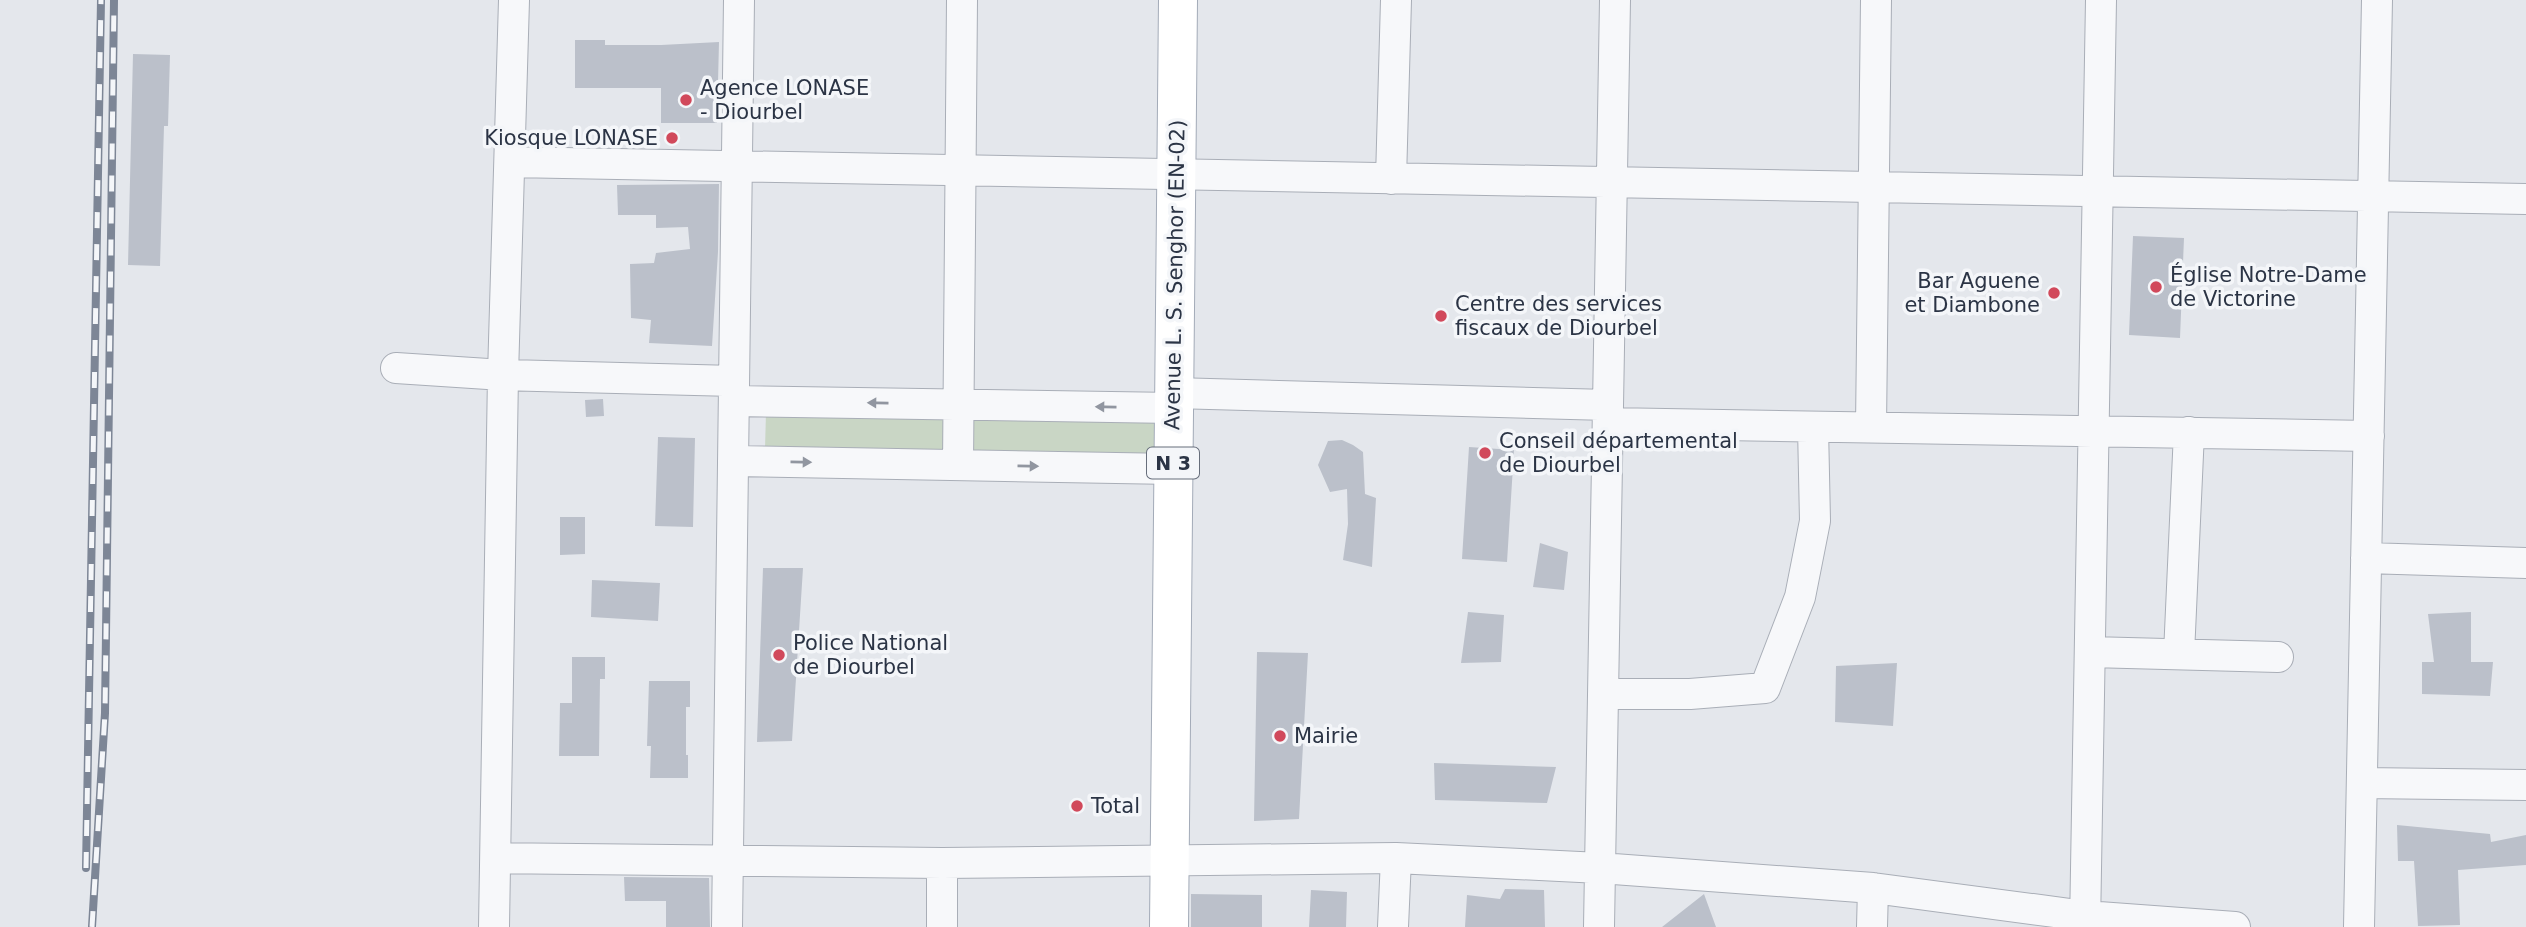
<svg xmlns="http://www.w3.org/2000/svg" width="2526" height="927" viewBox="0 0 2526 927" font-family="'DejaVu Sans',sans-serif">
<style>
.green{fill:#c9d6c5}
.building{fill:#bbc0ca}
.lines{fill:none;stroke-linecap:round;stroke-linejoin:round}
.minor-casing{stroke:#a9aeb7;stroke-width:32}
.major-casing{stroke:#a3abb8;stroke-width:40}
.minor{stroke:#f7f8fa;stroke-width:30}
.major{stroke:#fff;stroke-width:38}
.rail-casing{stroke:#7d8696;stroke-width:8}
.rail{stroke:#f4f6f9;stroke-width:5;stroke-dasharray:16;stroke-linecap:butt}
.oneway{fill:#9196a0}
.poi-dot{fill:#d1495b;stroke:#f4f6f9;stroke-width:2.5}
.labels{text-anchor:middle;stroke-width:7;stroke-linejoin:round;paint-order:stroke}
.shield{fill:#f4f6f9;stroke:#676e7b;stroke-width:2}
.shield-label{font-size:19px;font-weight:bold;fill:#2b3445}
.poi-label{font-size:21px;fill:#2b3445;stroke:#f4f6f9;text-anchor:start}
.street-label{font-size:21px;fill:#2b3445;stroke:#f4f6f9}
</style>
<rect width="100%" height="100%" fill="#e4e7ec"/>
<!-- green -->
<path class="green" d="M766,412L1164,420V456L765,449Z"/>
<!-- building -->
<path class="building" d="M575,40H605V45H661L719,42L717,123H661V88H575Z
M133,54L170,55L168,126H164L160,266L128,265Z
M719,184L718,252L712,346L649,343L651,320L631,318L630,264L654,263L656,253L690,249L688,227L656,228V215H618L617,185Z
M2133,236L2184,238L2180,338L2129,335Z
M603,399L604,416L586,417L585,400Z
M658,437L695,438L693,527L655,526Z
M1342,440L1353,445L1363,452L1365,494L1376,498L1372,567L1343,560L1348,524L1347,489L1330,492L1318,465L1328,441Z
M1469,447L1514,450L1507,562L1462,559Z
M560,517H585V554L560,555Z
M1540,543L1568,552L1564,590L1533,587Z
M763,568H803L792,741L757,742Z
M592,580L660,583L658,621L591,617Z
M1468,612L1504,615L1501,662L1461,663Z
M2471,612V662H2493L2490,696L2422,694V662H2434L2428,614Z
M1257,652L1308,653L1299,819L1254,821Z
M572,657H605V679H600L599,756H559L560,703H572Z
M1897,663L1893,726L1835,722L1836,666Z
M649,681H690V707H686V755H688V778H650L651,746H647Z
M1434,763L1556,767L1547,803L1435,800Z
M2397,825L2490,834L2491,842L2526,835V865L2458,870L2460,925L2418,926L2414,861H2398Z
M624,877L709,878L710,927H666V901H625Z
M1505,889L1544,890L1545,927H1465L1467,895L1500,899Z
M1311,890L1347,892L1346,927H1309Z
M1191,894L1262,895V927H1191Z
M1704,894L1716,927H1662Z"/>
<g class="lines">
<!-- minor casing -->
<g class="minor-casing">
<path id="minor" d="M510,162L2526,199
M1391,179L1396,0
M396,368L503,375L734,381
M1174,393L1608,405
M734,401L1174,408
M1608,423L2369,436
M1871,427L1876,0
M733,461L1173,469
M958,465L962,0
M2366,558L2526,563
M2090,652L2278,657
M2179,654L2189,432
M1603,694H1690L1765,688L1800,597L1815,521L1813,427
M2362,783L2526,785
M496,858L942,863L1396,858L1600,868L1873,888L2085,916L2235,927
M942,863V927
M494,927L503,375L514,0
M727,927L739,0
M1393,927L1396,858
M1599,927L1615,0
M1872,927L1873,888
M2085,927L2101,0
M2359,927L2377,0"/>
</g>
<!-- major casing -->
<g class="major-casing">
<path id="major" d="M1169,927L1178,0"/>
</g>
<!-- minor -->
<use href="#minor" class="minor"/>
<!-- major -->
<use href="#major" class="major"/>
<!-- rail casing -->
<g class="rail-casing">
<path id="rail" d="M86,868L101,0
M92,927L105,713L114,0"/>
</g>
<!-- rail -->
<use href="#rail" class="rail"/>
</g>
<!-- one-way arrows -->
<defs><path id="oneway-solid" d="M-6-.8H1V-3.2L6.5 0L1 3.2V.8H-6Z" transform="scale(1.75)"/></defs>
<g class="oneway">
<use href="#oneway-solid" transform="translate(878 403) rotate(-179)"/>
<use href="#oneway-solid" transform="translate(1106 407) rotate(-179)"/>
<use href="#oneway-solid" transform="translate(801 462) rotate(1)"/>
<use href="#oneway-solid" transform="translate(1028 466) rotate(1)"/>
</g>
<!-- markers -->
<g class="poi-dot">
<circle cx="686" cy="100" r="7"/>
<circle cx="672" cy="138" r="7"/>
<circle cx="2156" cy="287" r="7"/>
<circle cx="2054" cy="293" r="7"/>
<circle cx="1441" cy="316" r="7"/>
<circle cx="1485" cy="453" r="7"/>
<circle cx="779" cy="655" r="7"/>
<circle cx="1280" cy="736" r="7"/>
<circle cx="1077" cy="806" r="7"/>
</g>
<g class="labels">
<!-- shield labels -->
<rect class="shield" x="1147" y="447.5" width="52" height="31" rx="5"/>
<g class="shield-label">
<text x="1173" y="470">N 3</text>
</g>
<!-- poi labels -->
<g class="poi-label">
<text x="700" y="95">Agence LONASE<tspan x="700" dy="24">- Diourbel</tspan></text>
<text x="658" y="145" text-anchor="end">Kiosque LONASE</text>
<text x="2170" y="282">Église Notre-Dame<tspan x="2170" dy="24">de Victorine</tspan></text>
<text x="2040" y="288" text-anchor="end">Bar Aguene<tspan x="2040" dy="24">et Diambone</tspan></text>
<text x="1455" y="311">Centre des services<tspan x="1455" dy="24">fiscaux de Diourbel</tspan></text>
<text x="1499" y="448">Conseil départemental<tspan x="1499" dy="24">de Diourbel</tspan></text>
<text x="793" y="650">Police National<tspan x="793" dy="24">de Diourbel</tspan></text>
<text x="1294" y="743">Mairie</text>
<text x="1091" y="813">Total</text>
</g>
<!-- street labels -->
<g class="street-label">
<text transform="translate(1175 275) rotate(-89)" y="7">Avenue L. S. Senghor (EN-02)</text>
</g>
</g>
</svg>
